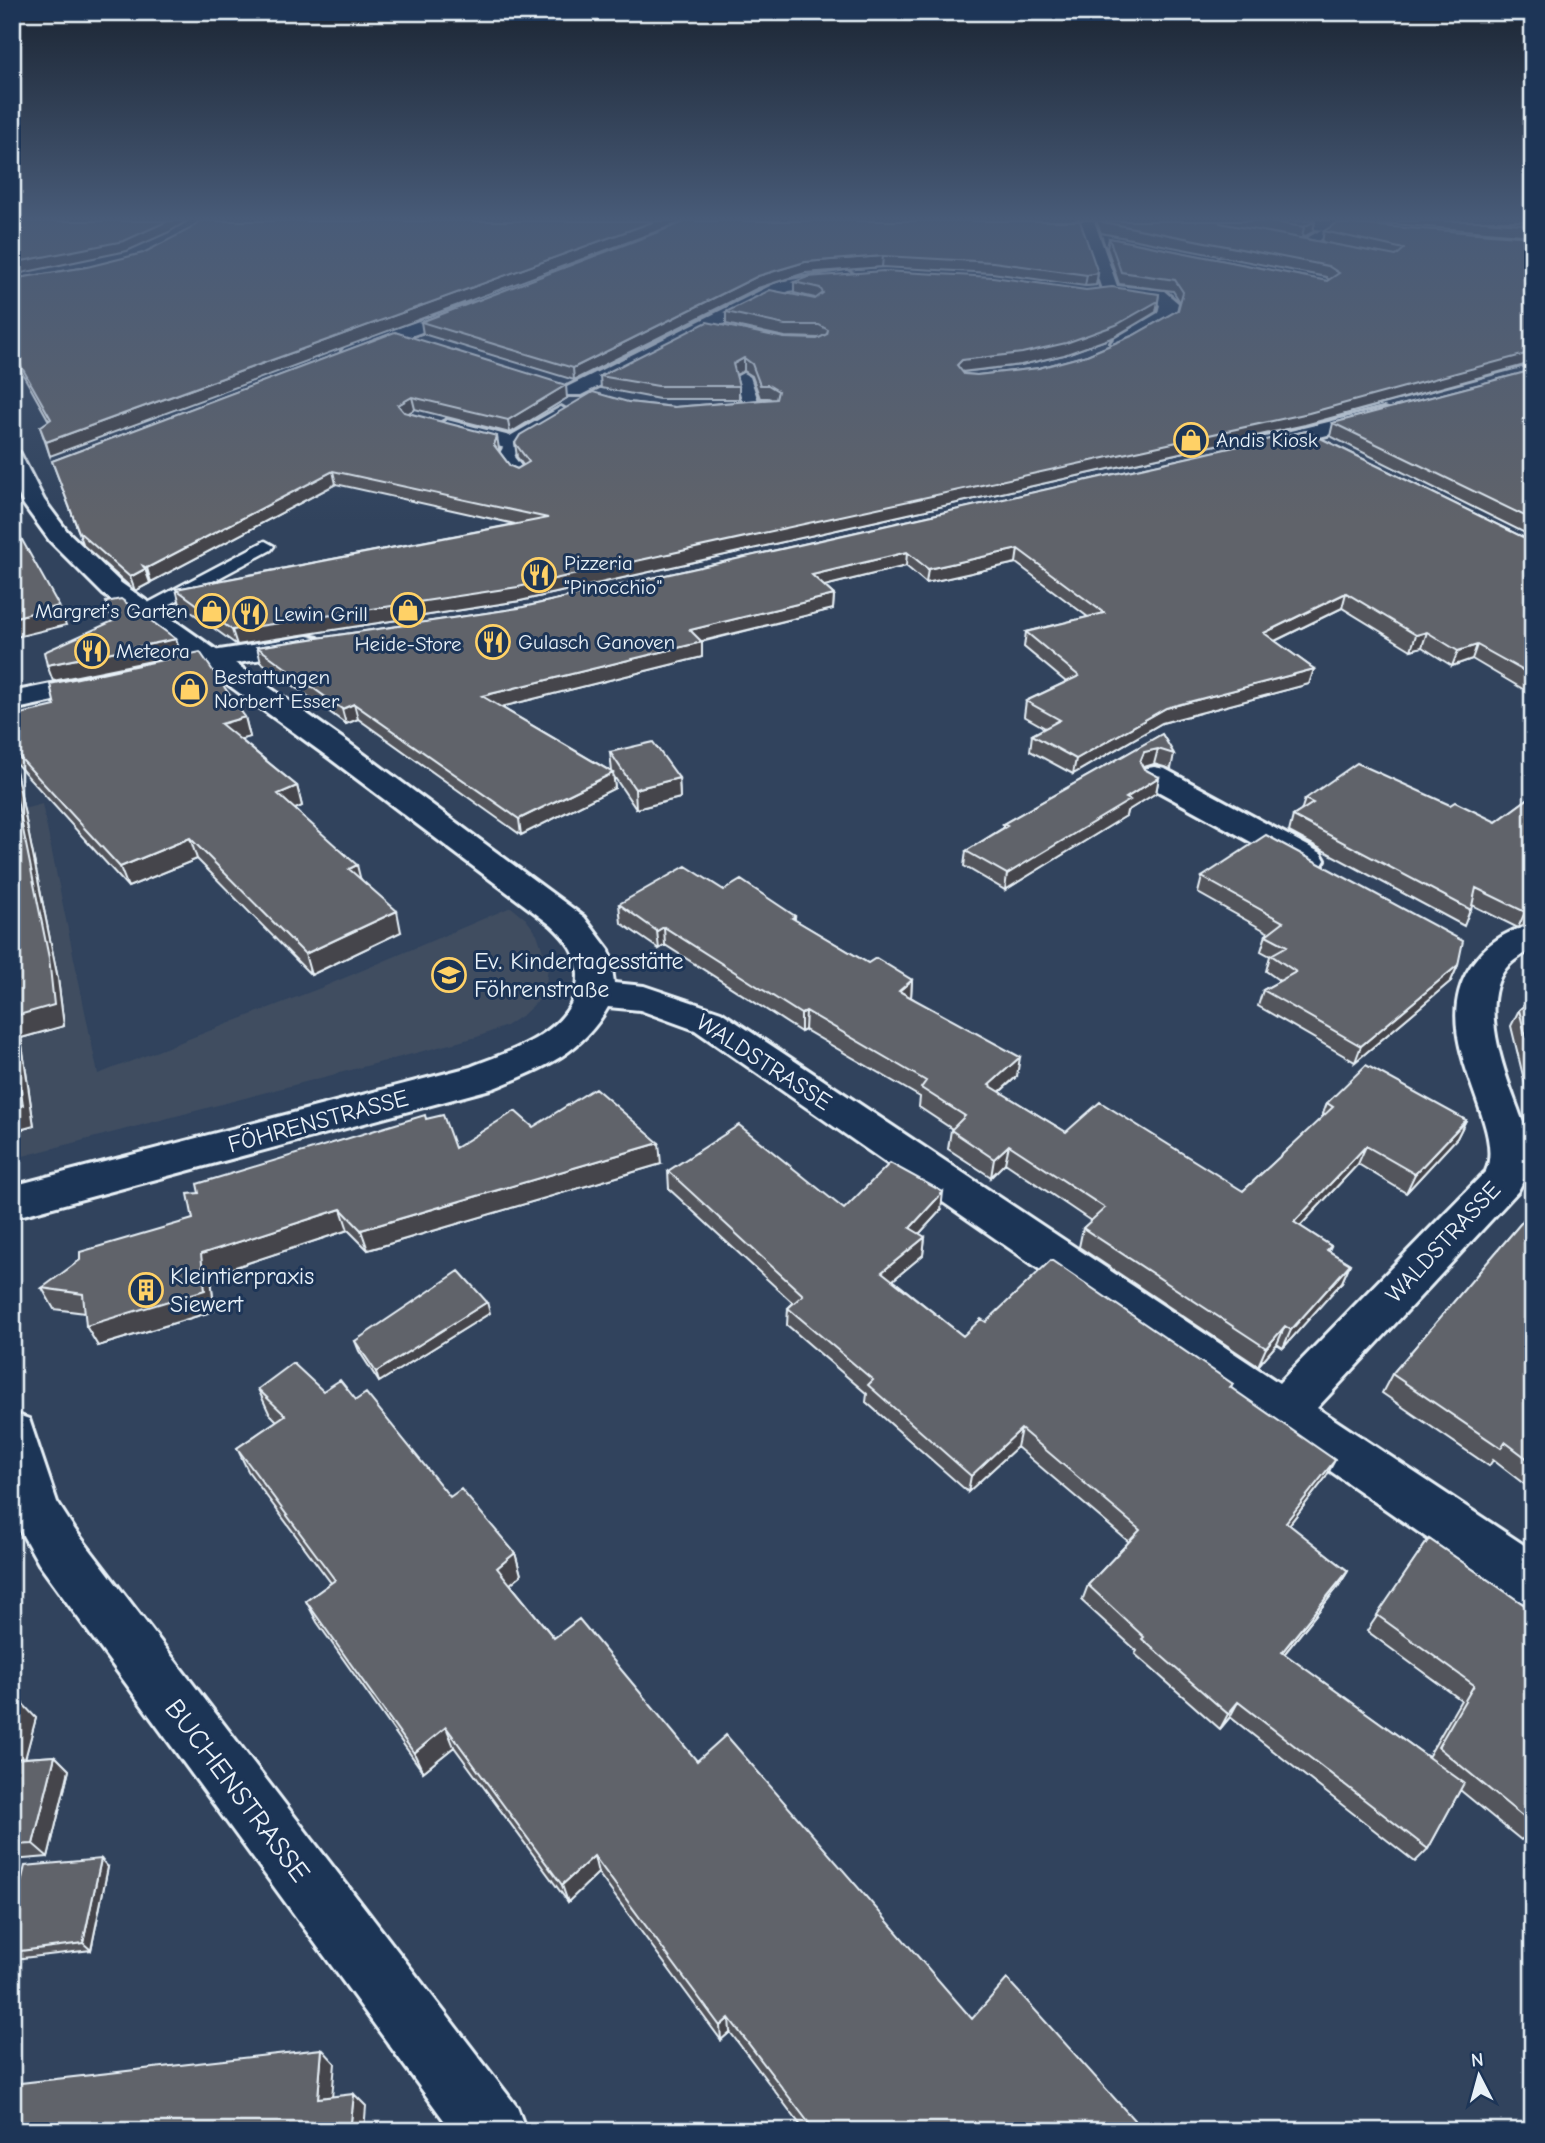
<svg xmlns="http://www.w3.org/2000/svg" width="1545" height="2143" viewBox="0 0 1545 2143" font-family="'Comic Neue',sans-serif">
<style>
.built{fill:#3f4d61}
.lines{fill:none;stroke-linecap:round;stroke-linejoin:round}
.service-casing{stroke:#e8f1f8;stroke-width:5}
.minor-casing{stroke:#e8f1f8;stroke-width:6}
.tertiary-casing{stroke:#e8f1f8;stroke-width:6}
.service{fill:#1d3557;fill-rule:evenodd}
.minor{fill:#1d3557;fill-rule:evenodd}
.tertiary{fill:#1d3557;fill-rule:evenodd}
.wall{fill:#53555c;stroke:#e8f1f8;stroke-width:2}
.shaded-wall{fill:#44454b;stroke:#e8f1f8;stroke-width:2}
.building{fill:#61636b;stroke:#e8f1f8;stroke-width:2}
.labels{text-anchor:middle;stroke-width:6;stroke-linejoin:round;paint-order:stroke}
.far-poi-label{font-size:21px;fill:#e8f1f8;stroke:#1d3557;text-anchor:start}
.poi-label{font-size:24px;fill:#e8f1f8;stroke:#1d3557;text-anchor:start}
.street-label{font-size:24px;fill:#e8f1f8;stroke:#1d3557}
.near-street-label{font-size:28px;fill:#e8f1f8;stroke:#1d3557}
</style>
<rect width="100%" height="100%" fill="#31435d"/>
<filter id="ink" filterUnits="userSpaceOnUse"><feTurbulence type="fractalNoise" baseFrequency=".0143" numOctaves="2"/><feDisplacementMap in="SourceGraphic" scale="14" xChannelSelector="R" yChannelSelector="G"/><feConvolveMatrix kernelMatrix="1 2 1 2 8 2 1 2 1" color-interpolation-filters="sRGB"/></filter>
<g filter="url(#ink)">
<!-- built -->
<path class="built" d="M42,804L98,1074L323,987L511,907L526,919L537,934L548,966L546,984L540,999L524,1014L506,1026L477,1037L12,1159V812Z"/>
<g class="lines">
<!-- service casing -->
<g class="service-casing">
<path id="service" d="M1335,222L1341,225L1339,227L1308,248L1269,240L1275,236L1302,241Z
M743,373L750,377L760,407L757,410L752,412L744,407L736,377Z
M513,438L521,443L514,457L528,475L520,480L514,478L498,457L507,440Z
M265,541L274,546L271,550L148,616H134L131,612Z"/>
</g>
<!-- minor casing -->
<g class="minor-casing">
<path id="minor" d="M1078,221H1094L1117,286L1164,291L1178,303L1174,320L1128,347H1114L1111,343L1114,339L1158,313L1160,305L1153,300L1104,295Z
M847,271L856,276L853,280L789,291L581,395H567L564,391L567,387L778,282Z
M470,303L476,304L479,308L476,312L359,355L352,357L342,351L345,347Z
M561,407L571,413L568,417L513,450L439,431L436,426L447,420L510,436Z
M12,451L20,453L44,500L67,531L121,583L350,744L584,917L609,950L614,983L644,986L721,1012L1279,1383L1486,1171C1507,1124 1426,1038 1469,969C1484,945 1505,931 1533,924V949C1523,954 1513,960 1506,968C1478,1003 1504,1072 1518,1109C1522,1122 1531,1137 1531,1150C1531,1166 1525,1178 1518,1191L1317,1408L1533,1551V1606L1515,1599L695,1030L640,1010L608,1007C581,1054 543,1068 494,1088L12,1218V1186L470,1067C513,1050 578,1031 578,975C578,953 567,940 551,925L328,757L103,594L50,541L24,505L12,482Z
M1154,767L1165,769L1321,853L1325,860L1321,867L1309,870L1297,867L1143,783L1139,776L1143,769Z
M12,1413L29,1419L57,1502L75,1530L517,2107L526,2131H452L39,1564L12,1516Z"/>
</g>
<!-- tertiary casing -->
<g class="tertiary-casing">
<path id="tertiary" d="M1262,221C1283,220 1381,218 1392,229L1384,234L1270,226Z
M1383,409L1390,411L1394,415L1390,419L1261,452L1250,445L1253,440Z
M308,636L318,638L322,644L318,650L213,667L12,710V692L213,651Z"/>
</g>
<!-- service -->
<use href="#service" class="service"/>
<!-- minor -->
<use href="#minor" class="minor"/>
<!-- tertiary -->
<use href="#tertiary" class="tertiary"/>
</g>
<!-- wall -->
<path class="wall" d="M687,221L1098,273L1096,285L1085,286L992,273L882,267L805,273L758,288L574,380L423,334L421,322Z
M1096,221H1315L1313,232L1302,238L1339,246L1322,242L1324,231L1533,237V364L1305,425L520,601L237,645L180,604L176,589L515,524L336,484L151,582L149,581L150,583L135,591L84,546L52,461L395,332L567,398L510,433L415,409L409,413L499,449V451L510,466L517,469L523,465L517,457L515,443L628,402L674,407L771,399L768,398H760L752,376L744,371L736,375L739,386V399H659L601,388L600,376L784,338L817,339L819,338L785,337L726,324V312L815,298L794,293V282L1086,290L1159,294L1156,312L1114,337L1064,355L1021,365L963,372L964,374L977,375L1039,368L1087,355L1134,335L1178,310L1180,302L1173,291L1119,284L1107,248L1109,238L1327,281L1329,280L1326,277L1101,233Z
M1358,221H1533V236Z
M87,267L50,456L40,427L49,421L12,355V279Z
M1533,370V537L1330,436L1333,423Z
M1306,431L1533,542V695L1472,659L1452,666L1422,647L1411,650L1342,608L1275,641L1314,669L1309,684L1162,723L1073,774L1030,751L1032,735L1045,728L1024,716L1026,701L1066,682L1024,647L1026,632L1088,617L1016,563L926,583L906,566L824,586L834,595L833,609L701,642L702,657L501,707L612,772L610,752L679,778L680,798L636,809L613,775L615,788L521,835L358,719L346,724L261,662L257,647L519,608Z
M12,716L245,717L250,737L240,739L297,786L302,806L295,809L360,878L401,932L311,975L197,859L128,887L14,761L58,979L64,1026L21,1038L34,1126L12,1132Z
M1162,734L1174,754L1171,769L1154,764L1143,767L1144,769L1159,777L1156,793L1127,811L1126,816L1005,890L964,866L966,851L1003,828V824Z
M1533,795V922L1518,928L1472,905L1464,926L1289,832L1293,816L1301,811L1305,799L1450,805L1496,822Z
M1202,877L1458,965L1451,981L1355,1062L1258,1006L1263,990L1280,981L1266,971L1270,956L1261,951L1266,935L1269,933L1198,893Z
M724,890L795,916V920L868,963L912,980L911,997L1017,1076L1000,1092L1066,1132L1243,1191L1321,1119L1327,1103L1466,1120L1457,1138L1406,1193L1358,1164L1300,1226L1331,1246L1329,1251L1350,1264L1342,1282L1283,1348L1277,1344L1258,1366L1079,1247L1083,1228L1091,1221L1005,1163L991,1177L948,1149L951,1130L952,1129L919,1107L920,1097L805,1030L801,1032L665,945L659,949L621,923L619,904Z
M1533,998V1088H1526L1511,1026L1519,1010Z
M426,1119L455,1148L533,1127L661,1164L368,1250L348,1230L211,1275L214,1311L98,1346L85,1313L54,1309L42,1288L193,1219L199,1193Z
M668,1171L844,1209L941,1210L919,1234L925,1237L923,1255L893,1280L963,1336L986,1322L1233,1384L1231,1388L1326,1477L1289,1525L1348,1571L1338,1587L1284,1654L1428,1757L1461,1700L1367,1631L1429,1539L1533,1611V1840L1527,1835L1521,1840L1460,1790L1428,1849L1415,1862L1230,1717L1220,1729L1135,1654L1137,1651L1082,1601L1088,1585L1129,1542L1017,1447L968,1492L866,1402L867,1394L787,1325L788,1308L793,1303L669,1189Z
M1533,1209V1491L1493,1460L1489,1466L1382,1393L1392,1374Z
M490,1313L379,1382L359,1351L355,1341Z
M258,1389L323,1391L356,1400L450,1497L515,1553L521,1575L510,1584L554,1638L697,1761L972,2019L1144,2131H805L730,2032L721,2040L598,1873L568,1902L454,1747L423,1772L317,1622L306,1601L331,1583L248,1471L237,1448L277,1421L269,1413Z
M12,1703L36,1718L25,1758L55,1756L69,1770L48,1857L12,1860Z
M108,1867L91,1950L14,1959L12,1958V1920Z"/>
<!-- shaded-wall -->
<path class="shaded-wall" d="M168,221H187L169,232L127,251L12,275V263Z
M655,221H685L50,456L46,442Z
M1315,221L1313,232L1302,238L1304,227Z
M883,256L882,267L805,273L758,288L574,380L573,368L758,276L805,262Z
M1098,273L1096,285L1085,286L1087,275Z
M1158,301L1156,312L1114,337L1064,355L1021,365L961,372L957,365L962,360Z
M1533,352L1532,363L1305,425L520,601L237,645L232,630Z
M744,358V371L734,376L733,364Z
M566,385L567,398L510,433L508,420Z
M412,397L415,409L400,418L398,405Z
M497,436L499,449L496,459L494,445Z
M333,471L336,484L151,582L147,568Z
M1018,549L1016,563L926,583L928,569Z
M907,552L906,566L812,589V575Z
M145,569L150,583L135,591L130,577Z
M1346,593L1342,608L1260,648L1264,633Z
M834,595L833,609L690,644V630Z
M59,606L66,625L12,638V618Z
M1427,632L1422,647L1411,650L1416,635Z
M176,639L181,655L53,681L47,665Z
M702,642V657L485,711L482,696Z
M1477,645L1472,659L1452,666L1458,651Z
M1314,669L1309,684L1162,723L1073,774L1076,759L1166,708Z
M354,704L358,719L346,724L342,709Z
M245,717L250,737L227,743L221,724Z
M1158,749L1154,764L1141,768L1140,762L1144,752Z
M12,757L14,761L58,979L64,1026L21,1038L34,1126L12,1132Z
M613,773L615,788L521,835L519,819Z
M1159,777L1156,793L1127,811L1126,816L1005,890L1007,874Z
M679,778L680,798L636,809L635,789Z
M297,786L302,806L284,814L278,794Z
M190,838L197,859L128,887L120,867Z
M357,865L362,885L349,869Z
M1533,909V922L1518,928L1525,912Z
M397,911L401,932L311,975L305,954Z
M664,927L665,945L659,949L657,931Z
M1458,965L1451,981L1355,1062L1361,1046Z
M912,980L911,998L899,991Z
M806,1011L805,1030L801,1032V1014Z
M1020,1057L1017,1076L986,1104L989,1085Z
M1466,1120L1457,1138L1406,1193L1415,1174Z
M659,1143L661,1164L368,1250L361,1230Z
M1009,1145L1005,1163L991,1177L994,1159Z
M1366,1146L1358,1164L1286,1241L1294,1222Z
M943,1192L941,1210L908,1246L910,1228Z
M341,1209L348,1230L211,1275L214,1311L98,1346L86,1326L201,1254Z
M925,1237L923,1255L881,1290L882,1272Z
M1350,1264L1342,1282L1283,1348L1291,1330Z
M487,1302L490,1313L379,1382L376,1372Z
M1285,1326L1277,1344L1258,1366L1266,1348Z
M1021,1429L1017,1447L968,1492L971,1476Z
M1335,1460L1326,1477L1278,1539L1286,1522Z
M515,1553L521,1575L503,1590L497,1568Z
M1348,1571L1338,1587L1273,1668L1282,1652Z
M1238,1702L1230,1717L1220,1729L1228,1714Z
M22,1703L36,1718L21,1774L12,1765V1738Z
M446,1727L454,1747L423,1772L414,1753Z
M55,1756L69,1770L48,1857L33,1844Z
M594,1856L598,1873L568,1902L562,1885Z
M101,1859L108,1867L91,1950L83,1943Z
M729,2018L730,2032L721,2040L720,2026Z
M322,2049L335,2063L331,2110L318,2098Z
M354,2094L366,2106L364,2131H350Z"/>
<!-- building -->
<path class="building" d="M12,221H168L124,241L12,263Z
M199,221H655L46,442L40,427L51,419L12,350V279L87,267L143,253L190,229Z
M687,221H1080L1098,273L1087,275L993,262L883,256L805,262L758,276L573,368L421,322Z
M1102,221H1219L1220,223L1396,256L1404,249L1324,231L1337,223L1533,237V352L1309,413L518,587L232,630L176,589L548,518L333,471L147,568L143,566L145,569L130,577L79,532L52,461L395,332L566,385L508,420L412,397L398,405L404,412L497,436L494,445L510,466L517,469L529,462L515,443L520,435L593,392L628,402L674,407L776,399L778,391L768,385H760L752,364L744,358L733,364L739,386H658L600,376L707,322L784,338L817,339L827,334L828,330L819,325H785L726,312L770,290L815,299L823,293L820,288L794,282L808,277L883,271L993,277L1086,290L1112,287L1159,294L1158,301L1116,325L1066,343L1022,353L962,360L957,365L964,374L977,375L1039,368L1087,355L1134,335L1178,310L1183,292L1175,280L1121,272L1109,238L1327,281L1339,273L1328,266L1103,222Z
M1266,221H1315L1304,227Z
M1485,221H1533V225Z
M1533,370V520L1333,423Z
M1306,431L1533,542V676L1477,645L1458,651L1427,632L1416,635L1346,593L1264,633L1314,669L1166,708L1076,759L1032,735L1060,720L1026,701L1079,676L1026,632L1104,613L1018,549L928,569L907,552L812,575L834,595L690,630L702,642L482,696L613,773L519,819L354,704L342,709L257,647L519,608Z
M12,522L59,606L12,618Z
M121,599L176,639L47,665L44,652L113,621L106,602Z
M200,652L245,717L221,724L297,786L278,794L357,865L349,869L397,911L305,954L190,838L120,867L12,749V716L55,706L50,684Z
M1162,734L1174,754L1158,749L1144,752L1140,762L1144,769L1159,777L1126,798L1130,800L1007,874L966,851L1007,826L1003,824Z
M653,742L679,778L635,789L610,752Z
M1357,763L1450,805L1455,802L1496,822L1533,795V909L1525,912L1476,888L1471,910L1293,816L1313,803L1305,799Z
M12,775L49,958L54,1005L12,1017Z
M1266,835L1463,941L1458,965L1361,1046L1263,990L1296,972L1271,955L1287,946L1266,935L1283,922L1202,877Z
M686,866L724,890L741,880L795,916L792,918L868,963L876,958L912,980L899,991L1020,1057L989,1085L1066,1132L1100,1102L1243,1191L1333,1107L1327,1103L1366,1065L1466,1120L1415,1174L1366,1146L1294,1222L1331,1246L1327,1250L1350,1264L1291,1330L1285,1326L1266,1348L1083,1228L1105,1208L1009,1145L994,1159L951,1130L965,1116L921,1088L926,1081L806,1011L801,1014L664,927L657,931L619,904Z
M1533,998V1065L1519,1010Z
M12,1032L23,1105L12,1108Z
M595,1088L659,1143L361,1230L341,1209L201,1254L205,1290L86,1326L83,1294L42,1288L80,1260V1252L193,1219L188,1194L199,1193L197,1184L425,1115L426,1119L443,1115L455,1148L515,1111L533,1127Z
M739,1125L844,1209L890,1163L943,1192L910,1228L925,1237L882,1272L963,1336L981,1319L986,1322L1051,1260L1233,1384L1230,1387L1335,1460L1286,1522L1348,1571L1282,1652L1464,1783L1428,1849L1238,1702L1228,1714L1142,1639L1144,1637L1088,1585L1140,1530L1021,1429L971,1476L868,1385L873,1380L788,1308L803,1295L668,1171Z
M1533,1209V1463L1505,1442L1501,1448L1392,1374Z
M459,1271L487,1302L376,1372L355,1341Z
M293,1363L323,1391L340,1380L356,1400L366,1393L450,1497L461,1489L515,1553L497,1568L554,1638L579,1619L697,1761L726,1735L972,2019L1007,1979L1144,2131H815L729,2018L720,2026L594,1856L562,1885L446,1727L414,1753L306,1601L335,1580L237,1448L285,1415L258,1389Z
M1429,1539L1533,1611V1825L1438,1747L1474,1685L1377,1615Z
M12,1703H22L12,1738Z
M55,1756L33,1844L12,1845V1759Z
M101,1859L83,1943L12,1952V1920L25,1866Z
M322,2049L318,2098L354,2094L350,2131H12V2084Z"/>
</g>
<!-- sky -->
<linearGradient id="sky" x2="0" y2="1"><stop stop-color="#1b2533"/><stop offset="0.42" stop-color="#485b78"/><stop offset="1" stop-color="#485b78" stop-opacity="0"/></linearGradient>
<rect width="1545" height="521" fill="url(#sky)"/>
<!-- icons -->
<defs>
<g id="shop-ring" transform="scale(1.75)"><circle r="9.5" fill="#1d3557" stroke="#ffd166" stroke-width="1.5"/><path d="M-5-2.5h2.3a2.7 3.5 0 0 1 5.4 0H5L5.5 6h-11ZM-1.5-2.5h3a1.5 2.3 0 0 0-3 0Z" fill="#ffd166"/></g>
<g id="restaurant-ring" transform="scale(1.75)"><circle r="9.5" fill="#1d3557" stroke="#ffd166" stroke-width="1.5"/><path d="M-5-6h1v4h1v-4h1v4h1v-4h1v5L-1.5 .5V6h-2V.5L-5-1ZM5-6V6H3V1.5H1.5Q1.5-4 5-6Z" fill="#ffd166"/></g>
<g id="school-ring" transform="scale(1.75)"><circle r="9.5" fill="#1d3557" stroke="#ffd166" stroke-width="1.5"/><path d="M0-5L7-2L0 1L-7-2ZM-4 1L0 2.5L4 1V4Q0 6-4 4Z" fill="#ffd166"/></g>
<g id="building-ring" transform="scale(1.75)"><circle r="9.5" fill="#1d3557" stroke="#ffd166" stroke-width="1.5"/><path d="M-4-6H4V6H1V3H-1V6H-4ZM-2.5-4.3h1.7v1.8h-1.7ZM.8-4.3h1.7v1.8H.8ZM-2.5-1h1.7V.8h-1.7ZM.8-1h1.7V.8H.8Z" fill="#ffd166"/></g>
</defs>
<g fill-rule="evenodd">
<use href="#shop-ring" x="1191" y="440"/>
<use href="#restaurant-ring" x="539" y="575"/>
<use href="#shop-ring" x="408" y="610"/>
<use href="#shop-ring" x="212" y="611"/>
<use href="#restaurant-ring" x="250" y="614"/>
<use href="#restaurant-ring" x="493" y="642"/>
<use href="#restaurant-ring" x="92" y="651"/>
<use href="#shop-ring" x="190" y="689"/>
<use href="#school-ring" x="449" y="975"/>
<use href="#building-ring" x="146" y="1290"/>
</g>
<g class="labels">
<!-- far-poi labels -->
<g class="far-poi-label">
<text x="1216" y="447">Andis Kiosk</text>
<text x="564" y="570">Pizzeria<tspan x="564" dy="24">"Pinocchio"</tspan></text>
<text x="188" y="618" text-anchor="end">Margret’s Garten</text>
<text x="274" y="621">Lewin Grill</text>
<text x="518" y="649">Gulasch Ganoven</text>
<text x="408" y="651" text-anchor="middle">Heide-Store</text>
<text x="116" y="658">Meteora</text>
<text x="214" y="684">Bestattungen<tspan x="214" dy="24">Norbert Esser</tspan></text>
</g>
<!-- poi labels -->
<g class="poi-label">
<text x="474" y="969">Ev. Kindertagesstätte<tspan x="474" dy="28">Föhrenstraße</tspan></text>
<text x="170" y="1284">Kleintierpraxis<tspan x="170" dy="28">Siewert</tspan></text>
</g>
<!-- street labels -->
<g class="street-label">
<text transform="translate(764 1062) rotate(33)" y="8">WALDSTRASSE</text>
<text transform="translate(318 1121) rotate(-15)" y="8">FÖHRENSTRASSE</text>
<text transform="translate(1443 1242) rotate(-47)" y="8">WALDSTRASSE</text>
</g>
<!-- near-street labels -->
<g class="near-street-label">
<text transform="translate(238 1790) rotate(53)" y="10">BUCHENSTRASSE</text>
</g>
</g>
<!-- margin -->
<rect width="1545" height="2143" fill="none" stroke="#1d3557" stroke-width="42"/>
<rect x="21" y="21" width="1503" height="2101" fill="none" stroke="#e8f1f8" stroke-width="2.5" filter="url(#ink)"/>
<!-- north arrow -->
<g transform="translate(1479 2076) rotate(354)" stroke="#1d3557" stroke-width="5" paint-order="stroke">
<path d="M0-5L12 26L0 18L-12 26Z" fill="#e8f1f8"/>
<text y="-10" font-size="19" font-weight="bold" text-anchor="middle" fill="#e8f1f8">N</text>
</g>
</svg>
